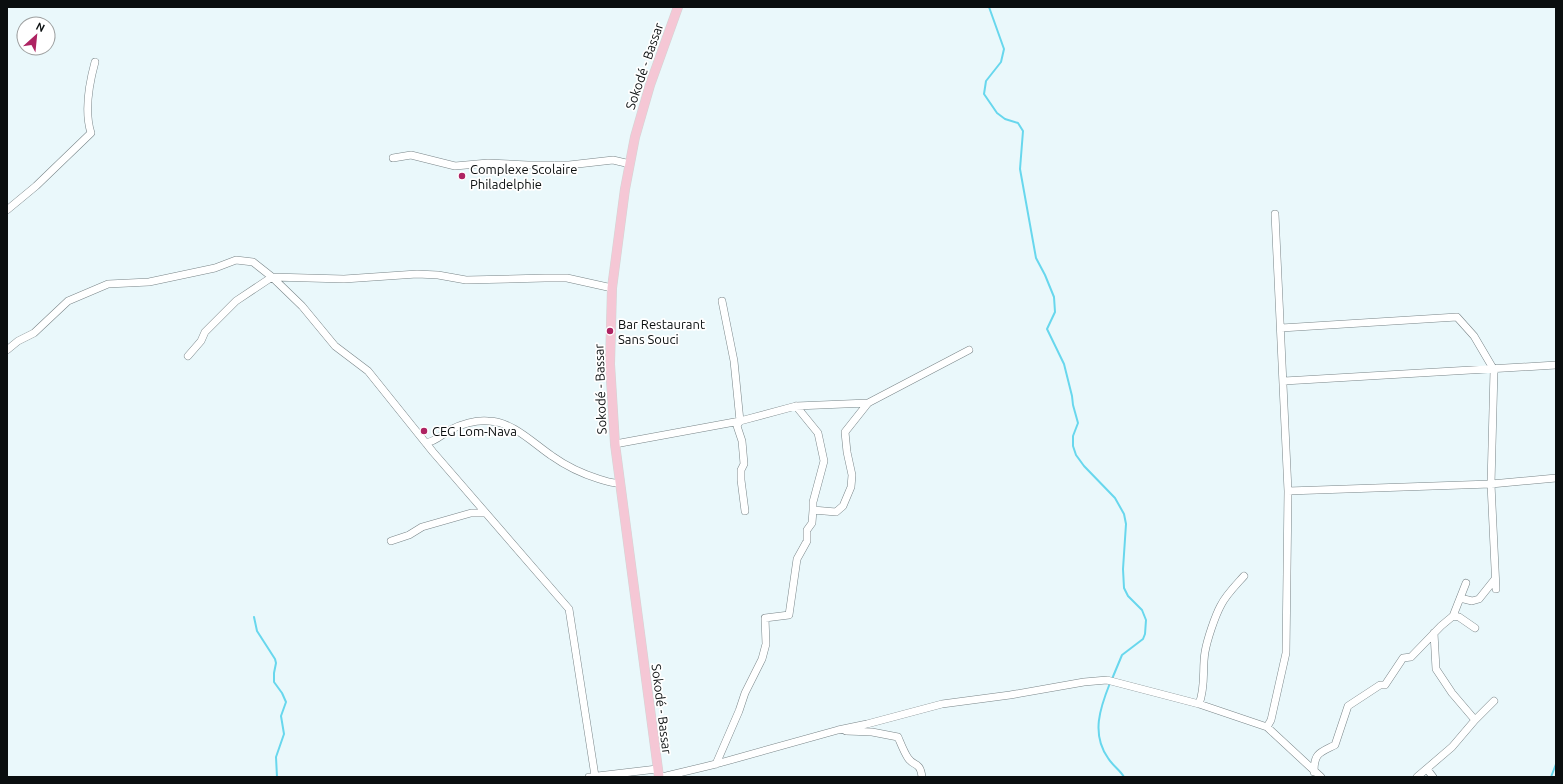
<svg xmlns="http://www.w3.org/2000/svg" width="1563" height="784" viewBox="0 0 1563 784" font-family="Ubuntu,sans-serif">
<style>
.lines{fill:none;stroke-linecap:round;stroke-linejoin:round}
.stream{stroke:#68d7ed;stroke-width:2}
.minor-casing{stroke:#798588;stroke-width:8}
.major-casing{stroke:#d3d4d4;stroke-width:10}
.minor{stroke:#fff;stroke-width:7}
.major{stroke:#f5c7d5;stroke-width:9}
.poi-dot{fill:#ae2362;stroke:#fff;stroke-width:1.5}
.labels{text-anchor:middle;stroke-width:3.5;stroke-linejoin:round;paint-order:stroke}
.street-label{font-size:13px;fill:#0a0e0f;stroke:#fff}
.poi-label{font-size:13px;fill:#0a0e0f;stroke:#fff;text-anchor:start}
</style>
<rect width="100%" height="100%" fill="#eaf8fb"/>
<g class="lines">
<!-- stream -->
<path class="stream" d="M989,7L1004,49L1001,62L986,81L984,94L997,113L1005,119L1018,123L1023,131L1020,169L1036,258L1045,275L1054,297L1055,312L1047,329L1064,364L1072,396L1073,405L1078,423L1073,436V446L1076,455L1084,466L1115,498L1124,514L1126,524L1123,569L1124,588L1128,596L1142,610L1146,620L1145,634L1143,639L1122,655L1112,679
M254,617L257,631L275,659L276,663L274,673V682L282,693L286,702L281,716L284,734L276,757L277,777
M1110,683C1100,708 1091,734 1108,758C1112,765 1120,770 1124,777
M1551,777L1556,764"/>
<!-- minor casing -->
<g class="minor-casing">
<path id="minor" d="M393,158L411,155L455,166L488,163L528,165H569L613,160L630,164
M7,210L36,186L91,133C84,111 89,84 95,62
M722,301L734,361L740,421L737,426L742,441L744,464L741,470V480L745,511
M1281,328L1457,317L1474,336L1494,370L1491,484L1496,589
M7,350L18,341L34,333L68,301L108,284L149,282L215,268L236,260L253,262L272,277L344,279L417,274L438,275L466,280L545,278H567L612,288
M188,356L201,341L205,332L236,301L272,277L302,306L335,346L368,371L433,452L569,609L595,776
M1284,381L1556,365
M796,406L818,433L824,461L813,502V510
M426,443C436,441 441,435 450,430C461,424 476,420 488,421C512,421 534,444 552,456C566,466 583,474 599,479C606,481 613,484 620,483
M615,444L740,421L796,406L868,403
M1288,491L1491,484L1556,478
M391,541L409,535L422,527L471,513H485
M1460,598L1472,601L1479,599L1495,579
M1453,616L1466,583
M1434,633L1436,669L1452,693L1475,720
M1199,704C1206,686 1202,669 1205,652C1207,640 1215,616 1221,605C1226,595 1236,585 1244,576
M1267,727L1271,720L1286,653L1288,491L1275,214
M846,731L872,732L898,737C901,744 904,752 908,758C914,767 920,761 922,777
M716,764L739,711L745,693L762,659L766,644L765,618L789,615L797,559L807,541V530L812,523L813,510L836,512L843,506L851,487L852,475L847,452L845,432L868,403L969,350
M1427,769L1433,777
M1314,772C1314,753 1319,753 1335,745L1348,706L1380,685H1385L1403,658L1411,657L1441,626L1453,616L1459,617L1475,628
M589,777L657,769
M662,777L716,764L838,730L867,724L942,704L1010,695L1084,682L1107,680L1199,704L1267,727L1321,777
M1417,777L1452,747L1475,720L1494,701"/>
</g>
<!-- major casing -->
<g class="major-casing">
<path id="major" d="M659,777L615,444L610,364L612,288L625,189L635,137L650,85L678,7"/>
</g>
<!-- minor -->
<use href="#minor" class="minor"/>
<!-- major -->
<use href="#major" class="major"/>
</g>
<!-- markers -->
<g class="poi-dot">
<circle cx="462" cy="176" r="4"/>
<circle cx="610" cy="331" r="4"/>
<circle cx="424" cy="431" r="4"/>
</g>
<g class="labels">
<!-- street labels -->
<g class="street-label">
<text transform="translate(644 66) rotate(-71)" y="5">Sokodé - Bassar</text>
<text transform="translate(600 389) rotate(-92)" y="5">Sokodé - Bassar</text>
<text transform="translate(662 709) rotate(83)" y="5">Sokodé - Bassar</text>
</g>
<!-- poi labels -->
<g class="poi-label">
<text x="470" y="174">Complexe Scolaire<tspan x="470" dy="15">Philadelphie</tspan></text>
<text x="618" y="329">Bar Restaurant<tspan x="618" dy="15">Sans Souci</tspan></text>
<text x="432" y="436">CEG Lom-Nava</text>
</g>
</g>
<!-- border -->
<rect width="1563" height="784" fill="none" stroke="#0a0e0f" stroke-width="16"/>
<!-- north arrow -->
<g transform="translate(36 36) rotate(27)"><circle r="19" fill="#ffffff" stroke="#9d9f9f"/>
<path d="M0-3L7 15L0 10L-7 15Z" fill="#ae2362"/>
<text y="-6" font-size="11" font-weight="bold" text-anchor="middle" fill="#0a0e0f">N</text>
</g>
</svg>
